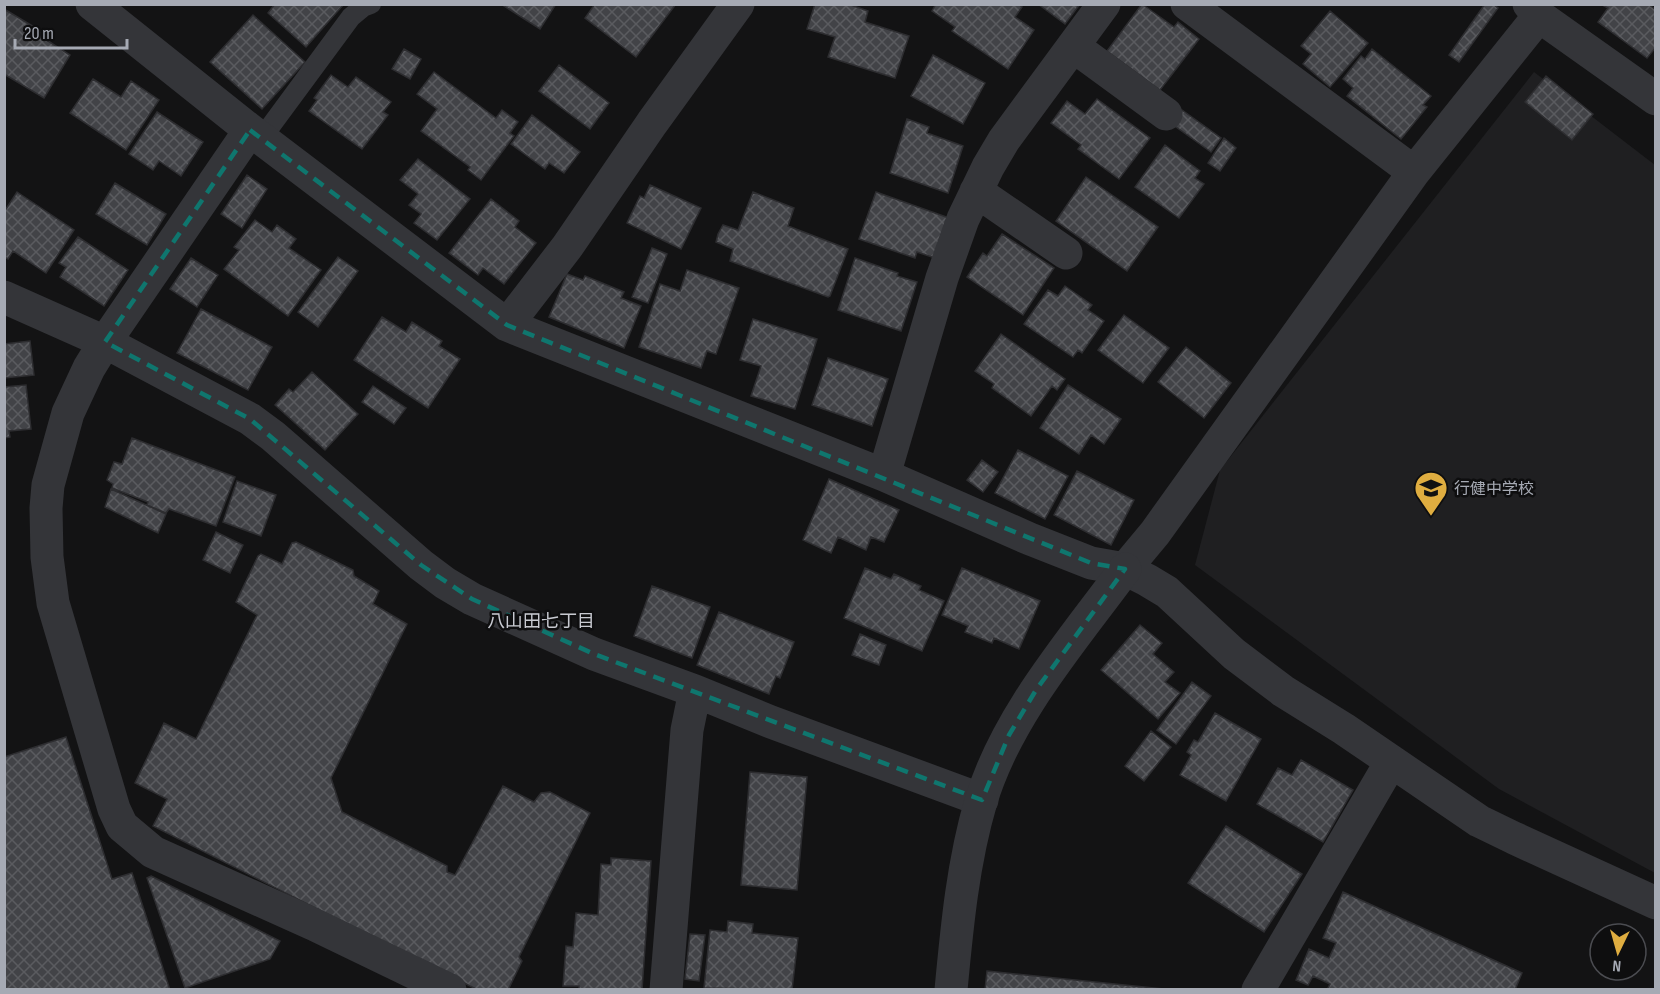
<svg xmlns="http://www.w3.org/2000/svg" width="1660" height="994" viewBox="0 0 1660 994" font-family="'Sofia Sans Condensed','Noto Sans JP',sans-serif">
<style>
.built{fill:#1f1f21}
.building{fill:url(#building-cross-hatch);stroke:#2d2d30;stroke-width:1.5}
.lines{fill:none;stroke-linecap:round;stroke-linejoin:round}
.service{stroke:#343539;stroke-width:20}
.minor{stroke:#343539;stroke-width:33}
.tertiary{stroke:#343539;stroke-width:33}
.marked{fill:none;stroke:#0f766e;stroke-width:4.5;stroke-dasharray:12 8;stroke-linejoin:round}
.labels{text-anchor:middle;stroke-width:5;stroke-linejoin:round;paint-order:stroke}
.poi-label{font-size:16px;fill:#a6aab4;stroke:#0e0e0f;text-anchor:start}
.neighbourhood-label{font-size:18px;fill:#c7c9d0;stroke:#0e0e0f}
</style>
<defs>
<pattern id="building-cross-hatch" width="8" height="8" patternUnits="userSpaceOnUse" patternTransform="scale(1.5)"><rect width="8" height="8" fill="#424347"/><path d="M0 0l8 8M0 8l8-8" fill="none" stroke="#5a5b5f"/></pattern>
</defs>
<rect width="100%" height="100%" fill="#131314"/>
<!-- built -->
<path class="built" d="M1534,72L1655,165V873L1499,789L1195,565L1220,470Z"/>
<!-- building -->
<path class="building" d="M275,4H344L306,47L268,13Z
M501,4H556L540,29Z
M595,4H676L636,57L585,18Z
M815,4H848L868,11L865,22L909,36L895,78L828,57L835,37L807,29Z
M936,4H1018L1022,7L1015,17L1034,30L1008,69L952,31L955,27L932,11Z
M1038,4H1080L1065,24Z
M1142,4L1174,27L1178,22L1199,39L1160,90L1107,51Z
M1485,4H1493L1498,8L1459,62L1449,55Z
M1605,4H1648L1656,10V47L1647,58L1598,22L1608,8L1604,6Z
M4,9L51,37L48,41L70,55L44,98L4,74Z
M1330,11L1368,43L1330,87L1303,64L1311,54L1301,46Z
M253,15L305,62L262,109L210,62Z
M404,49L421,59L410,79L392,69Z
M1372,49L1431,96L1423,105L1427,107L1401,139L1347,96L1353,88L1343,79L1361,56L1365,59Z
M933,55L985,83L963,124L911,96Z
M559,65L609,103L590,129L539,91Z
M434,72L496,118L502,110L518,122L510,133L514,136L481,180L468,170L470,167L421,131L437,109L417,94Z
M331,75L348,87L356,77L391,102L383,112L388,115L362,149L309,111L317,100L314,98Z
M1546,76L1593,114L1572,140L1525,102Z
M93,79L121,97L131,81L159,100L126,150L70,113Z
M1097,99L1150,138L1119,179L1078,149L1081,145L1051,123L1067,101L1085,114Z
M1182,110L1221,138L1211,152L1172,124Z
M157,112L203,142L181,176L159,161L153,170L129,154Z
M532,115L580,152L564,173L549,163L545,169L511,144Z
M907,119L929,127L927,133L963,146L948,193L890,173Z
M1224,138L1236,148L1220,171L1208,163Z
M1165,145L1200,171L1195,178L1204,184L1179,218L1135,187Z
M418,159L470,199L437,240L414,223L421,214L409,205L418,194L400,180Z
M247,175L267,189L242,228L221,214Z
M1086,177L1158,227L1127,271L1056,221Z
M115,183L166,214L147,245L96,214Z
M650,185L701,208L681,249L627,223L640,196L644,198Z
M17,192L74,230L46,273L13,251L8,259L4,257V212Z
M753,192L794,208L788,226L848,249L830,296L828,297L730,261L733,249L716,242L718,234L723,225L738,230Z
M876,192L949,218L935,258L917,252L915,258L859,239Z
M491,199L519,221L515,227L536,243L504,284L483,268L478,275L449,253Z
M255,220L272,232L277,225L296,239L289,248L321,270L288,316L224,269L239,250L234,247Z
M1002,234L1054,268L1023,315L967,277L983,253L987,256Z
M78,237L128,270L104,306L60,277L66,267L59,263Z
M652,248L667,254L648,303L632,297Z
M338,257L358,271L318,327L298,312Z
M191,258L218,275L197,307L170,289Z
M855,258L898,273L897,276L917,282L901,331L838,310Z
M687,270L739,288L716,354L707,351L701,368L639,347L660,284L680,291Z
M567,274L583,280L585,276L624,292L621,298L641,306L624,348L549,317Z
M1065,286L1092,305L1088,310L1104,321L1082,353L1078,350L1073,357L1024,324L1048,290L1058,296Z
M201,309L272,347L248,390L177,353Z
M1124,315L1169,348L1143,383L1098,350Z
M382,317L406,332L412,322L442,341L439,346L460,359L428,408L354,360Z
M753,319L817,339L795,409L751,396L761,366L740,360Z
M1001,334L1065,379L1057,390L1052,386L1031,416L992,388L994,384L975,371Z
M30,341L34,375L4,378V344Z
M1186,347L1231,383L1204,418L1158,382Z
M828,358L888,379L872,426L812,405Z
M312,372L358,414L325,450L275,405L289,389L293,392Z
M26,385L31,429L9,431L10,437L4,438V387Z
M1068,385L1121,419L1104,444L1091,435L1079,454L1040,428Z
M373,386L406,408L394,424L362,402Z
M132,438L235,477L216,526L169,509L166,513L147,505L148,502L112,488L113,484L107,480L114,462L122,464Z
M1018,450L1068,476L1045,519L995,493Z
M982,460L998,472L983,492L967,480Z
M1077,471L1134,500L1111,545L1054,515Z
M829,479L899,510L884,542L871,537L866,550L838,537L831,553L803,540Z
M237,481L276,495L261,536L223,522Z
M111,489L166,514L158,533L105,507Z
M216,532L243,545L230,573L203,560Z
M296,542L353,570L354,576L379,591L373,604L407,624L331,778L342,812L447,866V872L455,875L503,786L534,802L541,793L550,792L590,813L519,957L522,961L508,990H478L153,826L167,799L135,783L164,723L196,739L257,615L236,602L258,556L261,554L282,564L292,543Z
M865,568L891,579L894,574L921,586L919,590L944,601L922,651L844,618Z
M962,568L1040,601L1019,649L994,638L992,643L965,632L968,626L942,615Z
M652,586L710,607L692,658L634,636Z
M719,612L794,642L780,678L776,676L769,694L697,665Z
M1140,625L1162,643L1153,654L1174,672L1165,682L1180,693L1158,719L1101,670Z
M860,634L886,645L879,665L852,655Z
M1192,682L1211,696L1176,744L1157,730Z
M1215,713L1261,739L1226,801L1180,775L1191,755L1187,752L1194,740L1198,742Z
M1151,731L1171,747L1144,781L1125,766Z
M66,737L112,879L132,873L170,990H4V757Z
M1301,760L1353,790L1323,842L1257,804L1278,768L1292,775Z
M750,772L807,777L797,890L741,885Z
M1226,826L1302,874L1264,932L1188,883Z
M611,858L651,861L642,990H579V986H563L566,946L573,947L576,913L598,915L601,864L611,865Z
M151,876L280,941L270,959L185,988L147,878Z
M1343,892L1522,973L1515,990H1327L1330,984L1313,976L1308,985L1296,980L1309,949L1329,958L1336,943L1323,938Z
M728,921L753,924L752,933L798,938L792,990L704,988L710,930L727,932Z
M690,934L705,935L699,981L685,979Z
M987,971L1174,990H985Z"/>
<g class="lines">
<!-- service -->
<path class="service" d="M261,139L351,17L363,7L371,4"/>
<!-- minor -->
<path class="minor" d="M92,4L250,130L507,325L884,475L1030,539L1091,563L1125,569L1147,580L1167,592L1234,654L1283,691L1344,729L1479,821L1514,838L1656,903
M1187,4L1414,172
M1529,4L1539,16L1656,99
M1073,46L1166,114
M250,130L105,342L89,368L68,413L48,485L46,508L47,557L53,603L114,809L122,826L153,852L313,924L450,990
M976,191L1066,253
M4,297L105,342L250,419L273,436L421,565L445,583L472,599L594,654L695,691L771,722L982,800
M507,325L567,247L652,123L738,4
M884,475L942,278L963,219L988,167L1004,140L1104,4
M1125,569L1155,533L1414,172L1539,16
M666,990L687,730L695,691
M1258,990L1391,762"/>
<!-- tertiary -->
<path class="tertiary" d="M951,990C957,926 963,862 981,801C1007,715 1073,640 1125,569"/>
</g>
<!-- marked area -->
<path class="marked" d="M250,130L507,325L1091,563L1125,569L1036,690L1009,735L982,800L594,654L472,599L421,565L250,419L105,342Z"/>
<!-- icons -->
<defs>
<g id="school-pin" transform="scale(1.725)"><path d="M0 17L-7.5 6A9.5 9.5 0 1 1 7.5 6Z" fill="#dfad40" stroke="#0e0e0f"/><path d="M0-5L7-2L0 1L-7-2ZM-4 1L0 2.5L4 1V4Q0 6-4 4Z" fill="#111"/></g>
</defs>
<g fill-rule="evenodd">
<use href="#school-pin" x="1431" y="488"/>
</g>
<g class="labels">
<!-- poi labels -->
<g class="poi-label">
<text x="1454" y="494">行健中学校</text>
</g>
<!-- neighbourhood labels -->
<g class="neighbourhood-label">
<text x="541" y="627">八山田七丁目</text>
</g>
</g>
<!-- border -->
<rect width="1660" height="994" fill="none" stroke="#a6aab4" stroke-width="12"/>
<!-- north arrow -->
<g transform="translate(1618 952) rotate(185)"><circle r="28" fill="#0e0e0f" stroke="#4b4c51" stroke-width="1.5"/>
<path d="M0-4.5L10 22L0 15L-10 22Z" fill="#dfad40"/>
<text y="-9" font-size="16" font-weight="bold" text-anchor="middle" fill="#a6aab4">N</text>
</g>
<!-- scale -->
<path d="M15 39v9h112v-9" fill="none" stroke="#a6aab4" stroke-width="3"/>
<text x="24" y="39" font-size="18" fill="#a6aab4" stroke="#0e0e0f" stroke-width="4.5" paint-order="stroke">20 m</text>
</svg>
